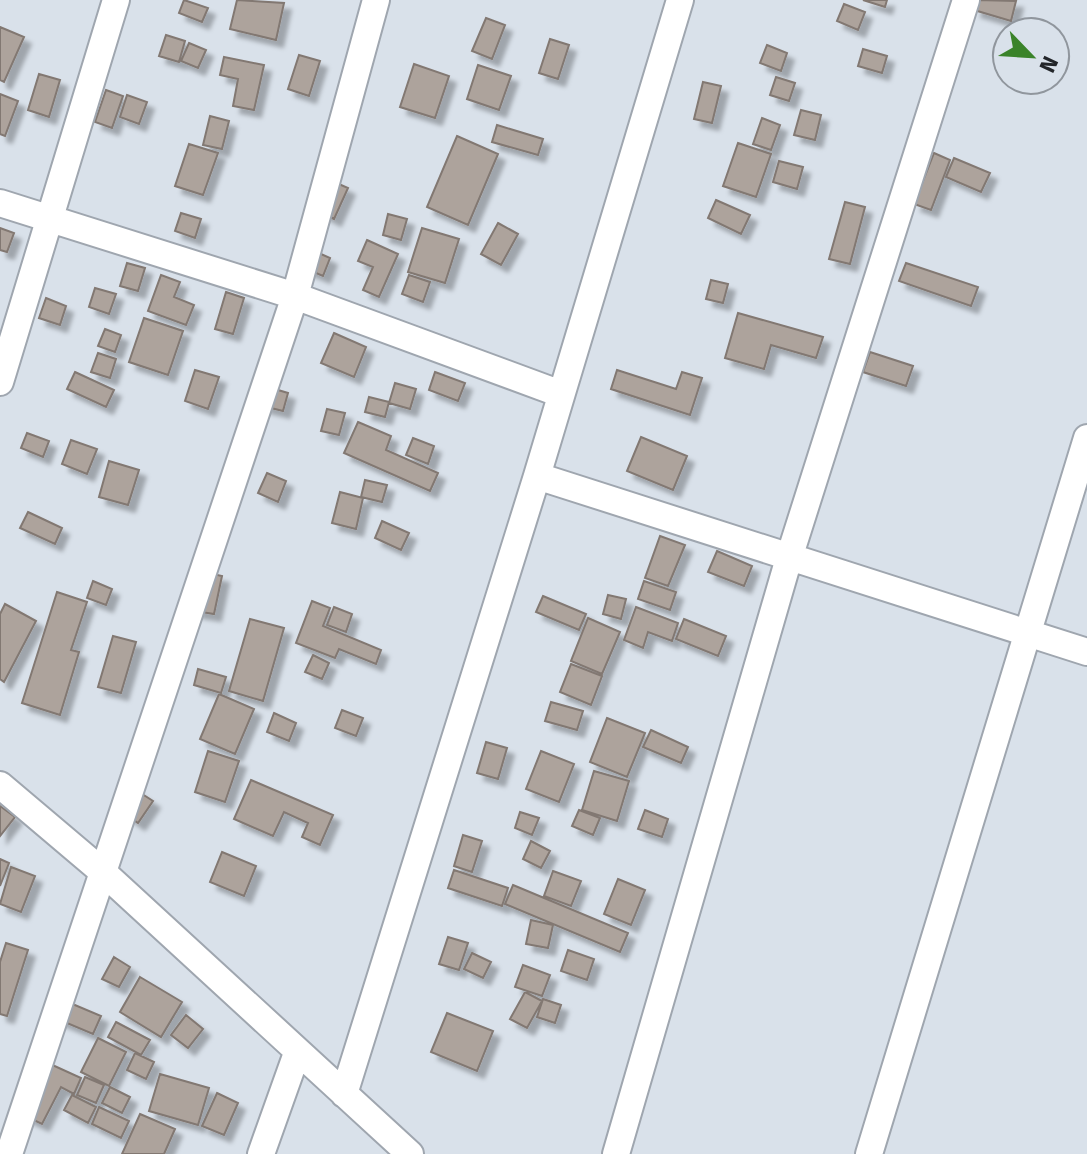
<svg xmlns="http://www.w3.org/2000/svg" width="1087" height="1154" viewBox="0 0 1087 1154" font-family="'Fira Sans',sans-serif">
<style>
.building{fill:#ada39c;stroke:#827872;stroke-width:2;filter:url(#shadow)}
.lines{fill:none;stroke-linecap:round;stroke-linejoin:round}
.minor-casing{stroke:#9fa6af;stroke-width:30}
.minor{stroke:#fff;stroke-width:26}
</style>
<defs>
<filter id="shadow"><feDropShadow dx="7" dy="7" stdDeviation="2" flood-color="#0004"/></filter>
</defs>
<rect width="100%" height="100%" fill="#d9e1ea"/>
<!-- building -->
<path class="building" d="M184,0L208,8L202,22L179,13Z
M237,0L284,3L276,40L230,29Z
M863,0H887L885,7Z
M977,0L1016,1L1011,21L974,10Z
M844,4L865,12L858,30L837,21Z
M486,18L505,25L492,59L472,51Z
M0,27L24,37L4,82L0,80Z
M166,35L185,41L179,62L159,56Z
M550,39L569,45L558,79L539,73Z
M189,43L206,50L198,68L181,61Z
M767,45L787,53L781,71L760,63Z
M863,49L887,56L882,73L858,66Z
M299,55L320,61L309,96L288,89Z
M224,57L264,65L254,110L233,106L238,79L220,75Z
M414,64L449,76L435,118L400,107Z
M478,65L511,76L499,110L467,99Z
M39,74L60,80L49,117L28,110Z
M776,77L795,83L789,101L770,95Z
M703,82L721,86L712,123L694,119Z
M106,90L123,96L112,128L95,122Z
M0,94L18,101L5,136L0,134Z
M127,95L147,102L139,124L120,117Z
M801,110L821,115L815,140L794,135Z
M210,116L229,121L222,149L203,145Z
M762,118L780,125L771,150L753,144Z
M497,125L543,139L538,155L492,142Z
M457,136L498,154L468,225L427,207Z
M738,143L771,154L756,197L723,186Z
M189,144L218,153L203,195L175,186Z
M934,153L950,160L931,210L914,204Z
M954,158L990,173L981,192L946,177Z
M779,161L803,167L797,189L773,182Z
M332,181L348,188L334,219L319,211Z
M716,200L750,215L741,234L708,218Z
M845,202L865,207L850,264L829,259Z
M181,213L201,219L195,238L175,231Z
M388,214L407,219L401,240L383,235Z
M498,223L518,234L501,265L481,254Z
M0,228L14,233L7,252L0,250Z
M422,228L459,239L445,283L408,272Z
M367,240L398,254L379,297L363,290L373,267L358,261Z
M312,250L330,258L323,276L304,268Z
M127,263L145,268L138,291L120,286Z
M906,263L978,287L971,306L899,281Z
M161,275L180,282L174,297L194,305L186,325L148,311Z
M409,275L430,282L423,302L402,294Z
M711,280L728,284L723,303L706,299Z
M95,288L116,294L109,314L89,307Z
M226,292L244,298L233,334L215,329Z
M46,298L66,306L60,325L39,318Z
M738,313L823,337L816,358L771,345L764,369L725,358Z
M144,318L183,331L168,375L129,362Z
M105,329L121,335L115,352L98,346Z
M334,333L366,347L354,377L321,363Z
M870,352L913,366L906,386L863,372Z
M98,353L116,359L110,378L91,372Z
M195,370L219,377L208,409L185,401Z
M617,370L676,389L682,372L702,378L690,415L611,389Z
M75,372L114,390L106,407L67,389Z
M435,372L465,383L458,401L429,390Z
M395,383L416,389L410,409L389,403Z
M268,387L288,393L283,411L263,406Z
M369,397L389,402L385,417L365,412Z
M327,409L345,413L339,435L321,431Z
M358,422L391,436L386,450L438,473L430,491L344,453Z
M27,433L49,441L43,457L21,448Z
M641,437L687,456L673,490L627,471Z
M413,438L434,446L428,464L406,455Z
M71,440L97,449L87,474L62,464Z
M109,461L139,470L128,505L99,497Z
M267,473L286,481L278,502L258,493Z
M365,480L387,485L382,502L361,497Z
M340,492L363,498L356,529L332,523Z
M28,512L62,528L55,544L20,528Z
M382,521L409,533L401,550L375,538Z
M660,536L685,545L668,586L645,578Z
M717,551L752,566L744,586L708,572Z
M203,572L222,576L214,614L195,611Z
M93,581L112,589L106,605L87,598Z
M644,581L676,592L670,610L638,599Z
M57,592L87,602L71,650L79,652L60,715L22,703Z
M608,595L626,599L621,619L603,614Z
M543,596L586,614L579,630L536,612Z
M312,601L330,608L323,626L381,650L376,664L339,649L335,658L296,643Z
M5,604L36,621L4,682L0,679V614Z
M334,607L352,614L346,632L327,625Z
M636,607L678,623L672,641L648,632L643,648L624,640Z
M588,618L620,632L602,674L571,661Z
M250,619L284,628L263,701L229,691Z
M684,619L726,636L718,656L676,639Z
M113,636L136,642L121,693L98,687Z
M313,655L329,663L322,679L305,672Z
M571,664L602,676L591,705L560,692Z
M198,669L226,677L221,693L194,685Z
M219,694L254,709L235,754L200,739Z
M551,702L583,711L577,730L545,721Z
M342,710L363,718L356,736L335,728Z
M274,713L296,723L289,741L267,732Z
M607,718L645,733L627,777L590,762Z
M651,730L688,747L681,763L643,747Z
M486,742L507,748L498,779L477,773Z
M208,751L239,761L225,802L195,792Z
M541,751L574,764L559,802L526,789Z
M594,771L629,781L617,821L582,810Z
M251,780L333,815L320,845L302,837L308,823L284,812L273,836L234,819Z
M136,790L153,801L138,823L121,811Z
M0,806L15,817L0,836Z
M579,810L600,818L593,835L572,826Z
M645,810L668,819L662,837L638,829Z
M520,812L539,818L532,835L515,828Z
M463,835L482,841L472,872L454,866Z
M531,841L550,851L541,868L523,859Z
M222,852L256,866L244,896L210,882Z
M0,859L9,863L0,886Z
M11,867L35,876L21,912L0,904Z
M454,870L508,888L502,906L448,888Z
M553,871L581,881L571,906L544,896Z
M618,879L645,890L631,925L604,914Z
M513,885L628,933L620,952L505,904Z
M531,920L553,925L548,948L526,944Z
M448,937L468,943L459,970L439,964Z
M6,943L28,950L7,1016L0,1014V962Z
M568,950L594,959L587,980L561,971Z
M472,953L491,962L483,978L464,969Z
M114,957L130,967L119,987L102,979Z
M523,965L550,975L542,996L515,987Z
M140,977L182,1002L161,1037L120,1012Z
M525,992L542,1001L527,1028L510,1019Z
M543,999L561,1005L555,1023L537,1017Z
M63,1000L101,1016L93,1034L55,1018Z
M447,1013L493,1031L477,1071L431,1052Z
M186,1015L203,1029L188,1048L171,1035Z
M116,1022L150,1040L141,1055L108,1037Z
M98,1038L126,1052L109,1086L81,1072Z
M135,1053L154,1062L146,1079L127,1070Z
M48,1063L81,1078L74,1094L61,1087L42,1124L23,1115Z
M160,1074L209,1088L198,1125L149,1111Z
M85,1077L104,1085L96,1103L77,1095Z
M110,1087L130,1097L122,1113L102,1103Z
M217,1093L238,1103L224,1135L202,1126Z
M72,1095L96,1107L88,1123L64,1110Z
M99,1107L129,1121L121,1138L92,1124Z
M140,1114L175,1129L164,1154H122Z"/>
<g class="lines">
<!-- minor casing -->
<g class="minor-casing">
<path id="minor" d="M0,203L295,296L561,394
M0,382L116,0
M537,476L1087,652
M0,785L104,873L410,1154
M344,1094L537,476L680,0
M9,1154L295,296L376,0
M261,1154L297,1053
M616,1154L789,558L966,0
M869,1154L1087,438"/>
</g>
<!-- minor -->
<use href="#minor" class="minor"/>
</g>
<!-- north arrow -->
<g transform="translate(1031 56) rotate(115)"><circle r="38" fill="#d9e1ea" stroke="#90969d" stroke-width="2"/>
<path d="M0-6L14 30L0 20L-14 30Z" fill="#3a8329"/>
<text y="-12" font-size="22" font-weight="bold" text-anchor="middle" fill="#23262a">N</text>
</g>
</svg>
